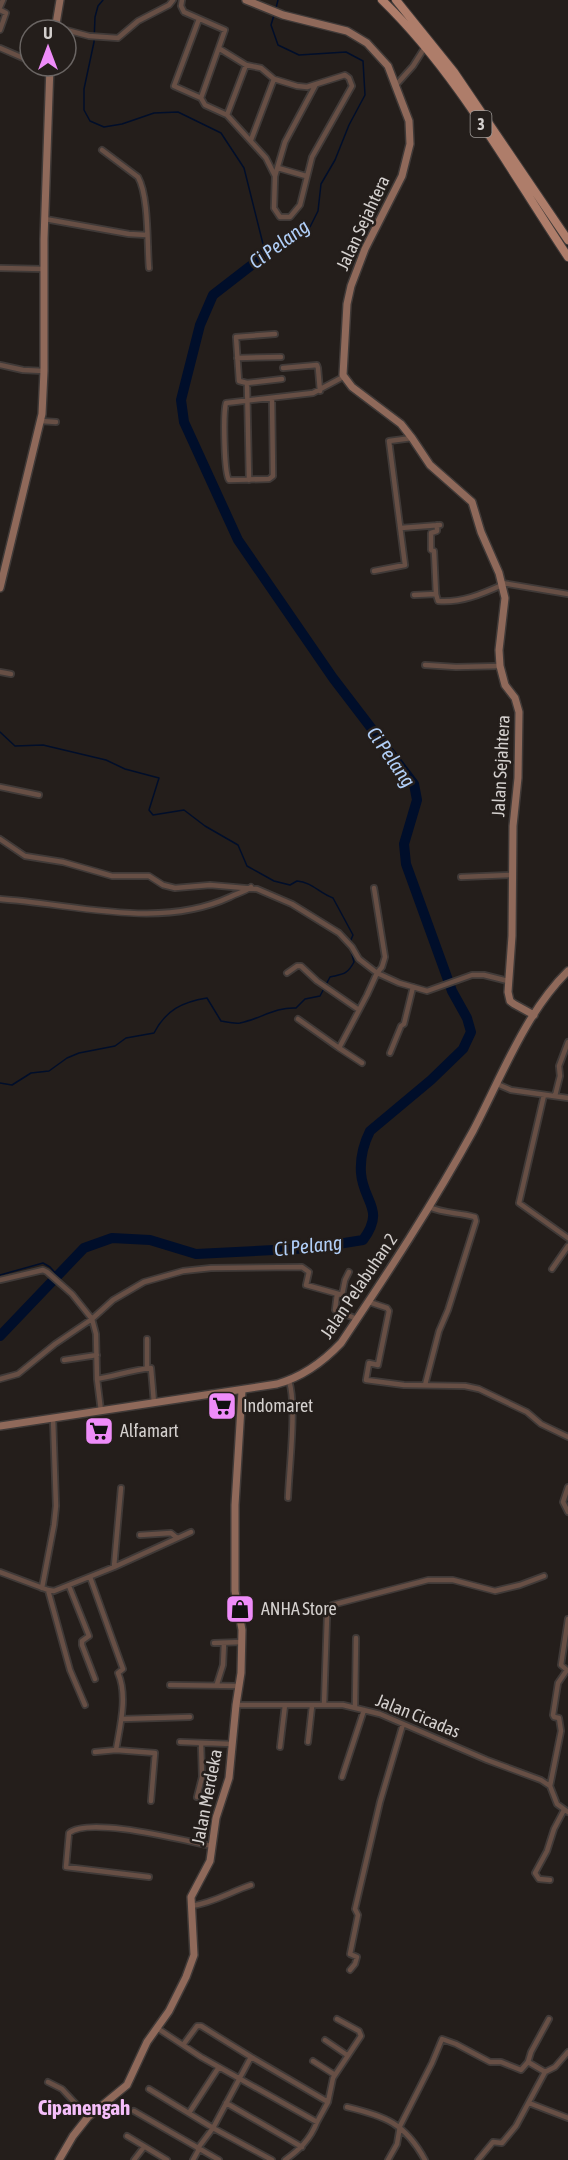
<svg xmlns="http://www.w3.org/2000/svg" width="568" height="2160" viewBox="0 0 568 2160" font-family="'Asap Condensed',sans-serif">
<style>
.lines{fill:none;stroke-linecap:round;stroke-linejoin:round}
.stream{stroke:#000e2a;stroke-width:1.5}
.river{stroke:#000e2a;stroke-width:10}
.street-casing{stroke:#403a38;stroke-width:8}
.secondary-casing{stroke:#403a38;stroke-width:10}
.primary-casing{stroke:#403a38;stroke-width:10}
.street{stroke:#674f45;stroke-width:4.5}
.secondary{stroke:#8f695a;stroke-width:7}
.primary{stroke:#ae7d6a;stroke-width:8}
.labels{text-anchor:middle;stroke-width:5;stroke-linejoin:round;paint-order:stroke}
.shield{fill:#241e1b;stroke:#9f9b98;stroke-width:1.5}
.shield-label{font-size:16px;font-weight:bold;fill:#d4d0ce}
.street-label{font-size:18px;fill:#d4d0ce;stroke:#241e1b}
.poi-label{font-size:18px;fill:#d4d0ce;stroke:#241e1b;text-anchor:start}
.water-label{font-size:20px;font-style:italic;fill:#b1cff8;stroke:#241e1b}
.quarter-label{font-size:21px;font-weight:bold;fill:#f5befa;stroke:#241e1b}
</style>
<rect width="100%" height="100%" fill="#241e1b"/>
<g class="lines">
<!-- stream -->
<path class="stream" d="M103,0L98,6L95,17L94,42L84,89V110L90,121L104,127L122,124L154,113L178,112L221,133L244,168L265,252L281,247L302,235L310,227L318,211L321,184L335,160L349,125L365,95L363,61L346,52L299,55L278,45L271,25L274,15
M276,8L278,0
M0,732L15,746L43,745L106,760L125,769L159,778L149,810L153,815L184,810L205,826L238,845L247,866L274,881L290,885L297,881C312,882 319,893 333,898L353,935L350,942
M0,1083L12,1085L31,1073L49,1071L67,1058L79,1053L115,1046L126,1038L154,1033C166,1010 182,1002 207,998L221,1021C227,1022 234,1024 240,1023C260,1019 275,1007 296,1008L305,999L320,996L330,977C343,974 347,975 354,962L350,947
M0,1275L43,1263L50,1267L58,1276"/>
<!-- river -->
<path class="river" d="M0,1336L84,1248L112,1238L150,1240L196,1254L313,1248L363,1240C386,1209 363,1202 361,1173C360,1159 364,1143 370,1131L431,1080L463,1049L471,1032L467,1018L452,991L406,864L404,844L417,800L414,784L333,678L238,540L184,422L181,400L200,325L213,295L257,261L265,252"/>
<!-- street casing -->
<g class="street-casing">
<path id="street" d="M182,0L181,6L184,12L225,30L201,98L174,86L199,19
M0,7L3,0
M0,10L6,13L0,30
M55,27L89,36L118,38L138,21L169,5L173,0
M0,48L30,61
M396,85L413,66L425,47
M201,98L205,105L227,115L266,158L275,176L274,208L280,217H290L300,205L312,157L352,86L349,78L345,75L307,87L297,86L274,79L261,68L246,65L220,49
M227,115L246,65
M251,140L274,79
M102,150L138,177C149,196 147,245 149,268
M278,168L306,176
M275,176L285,142L315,86
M45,219L129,234L147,235
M0,268L44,269
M275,334L236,337L239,381L247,383L282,379
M237,358L281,357
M0,365L23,370L44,371
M283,368L317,365L318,368L320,391
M247,383L249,480
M272,398L273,476L269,479L229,480C224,473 223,413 226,403L313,393L343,377
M41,421L56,422
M401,528L440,525
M374,571L405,565L389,441L412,438
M502,583L568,594
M436,594L434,551L431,550V533L437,531V525
M414,595L436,594L438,601C461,603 482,594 502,585
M425,665L456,667L500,666
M0,672L11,674
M0,787L39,795
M0,839L25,856L63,862L112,876H149L163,885L175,888L210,885L257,889L292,904L339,933L352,947L359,959L377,973L382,967L385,957L374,888
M461,877L512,875
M0,899C75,904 159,930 230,897C237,893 245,892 251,887
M287,973L297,966H301L317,981L359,1010
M298,1019L339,1048
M390,1053L401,1026L404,1024L413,987
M362,1063L339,1048L367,995L377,973L399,983L427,991L472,975H484L508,981
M497,1084L511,1090L568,1098
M544,1095L519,1203L568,1238
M555,1096L560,1076L559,1066L568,1042
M552,1269L568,1246
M0,1280L43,1270L47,1272L72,1294L92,1319L96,1334L97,1379L101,1411
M337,1294L335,1310L357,1319
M369,1302L387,1308L389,1311L378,1365L369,1363L366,1380L404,1385L465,1386L479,1389L527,1412L541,1424L568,1437
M64,1360L97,1355
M147,1368V1339
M0,1379L18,1374L55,1344L92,1319L113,1300L144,1282L183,1271L211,1268L302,1267L309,1272L306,1285L342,1295L345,1280L349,1272
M97,1379C115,1376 132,1370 151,1368L154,1403
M425,1385L439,1331L448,1310L476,1221L475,1217C458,1212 445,1214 429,1207
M568,1487L563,1502L568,1512
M288,1498C289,1469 297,1405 289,1381
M140,1535L171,1533L177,1538
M114,1567L121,1488
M0,1572L48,1590L54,1591L114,1567L191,1532
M90,1577L123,1669L118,1673C128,1696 120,1726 116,1750
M69,1586L89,1636L82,1641V1645L95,1679
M42,1588L54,1525L56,1506L53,1418
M48,1590L70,1670L85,1705
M214,1643L242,1642
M217,1684L223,1665L224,1643
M170,1685L239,1686
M236,1705H343L380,1714L487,1760L541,1780L550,1786L557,1804L568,1812
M324,1705L327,1617L332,1605L428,1580H453L495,1591L520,1585L544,1576
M355,1706L356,1638
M122,1719L190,1717
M180,1742L232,1744
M308,1742L312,1706
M280,1747L285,1705
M95,1752L116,1750L155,1753L151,1801
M342,1777L364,1710
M550,1786L561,1731L559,1718L554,1717L553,1715L558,1683L567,1670L561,1665L568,1619
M197,1797L202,1777L201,1743
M149,1877L66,1867L69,1833C90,1816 185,1841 212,1846
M550,1880L539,1879L535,1873L547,1851L554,1829L564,1810
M191,1906C213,1903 230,1892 251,1885
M350,1970L355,1964L357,1957L350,1954L358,1915L355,1909L380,1802L403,1724
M157,2028L201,2057L317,2122L328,2102L333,2078L361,2036L359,2031L337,2019
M325,2040L347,2055
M183,2045L197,2026H201L251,2057L328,2102
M313,2061L335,2075
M545,2072L528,2062L531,2052L549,2019
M48,2082L62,2089L88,2117
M149,2089L213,2128L272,2160
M226,2103L302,2147
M529,2103L568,2118
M347,2107C385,2116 405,2123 425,2160
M134,2111L219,2160
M189,2113L219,2067
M127,2136L167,2160
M134,2160L144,2147
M193,2160L198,2151V2148L213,2128L251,2057
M285,2160C299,2150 310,2140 317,2122
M388,2160L397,2144L400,2126L432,2063L442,2039L456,2044L490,2062H501L521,2070L528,2062
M478,2160L493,2142L502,2143L516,2126L545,2072L555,2067L568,2052"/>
</g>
<!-- secondary casing -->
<g class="secondary-casing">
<path id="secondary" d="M246,0L283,15L347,31L367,43L388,66L409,121L410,144L402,176L365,249L351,286L347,304L343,375L352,387L401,424L412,438L430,465L472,502L481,532L499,573L505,598L499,650L500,666L505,685L515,698L519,712L518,778L513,826L512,936L508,992L510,1001L514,1004L534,1015
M55,30L60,0
M0,588L42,414L44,371V239L50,66
M0,1426L277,1384C302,1377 323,1362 341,1343C387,1274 433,1204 473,1131C501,1078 525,1013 568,971
M59,2160L73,2136L88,2117L127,2085L147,2042L169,2011L186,1977L194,1955L191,1897L210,1861L216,1818L229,1778L236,1705L241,1673L242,1630L235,1591V1505L242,1391"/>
</g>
<!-- primary casing -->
<g class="primary-casing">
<path id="primary" d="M382,0C458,74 509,169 568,257
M396,0L454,72L568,240"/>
</g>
<!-- street -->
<use href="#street" class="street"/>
<!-- secondary -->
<use href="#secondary" class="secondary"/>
<!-- primary -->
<use href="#primary" class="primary"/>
</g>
<!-- icons -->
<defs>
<g id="supermarket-square" transform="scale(1.5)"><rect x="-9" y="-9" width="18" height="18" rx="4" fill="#ee8cf9" stroke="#241e1b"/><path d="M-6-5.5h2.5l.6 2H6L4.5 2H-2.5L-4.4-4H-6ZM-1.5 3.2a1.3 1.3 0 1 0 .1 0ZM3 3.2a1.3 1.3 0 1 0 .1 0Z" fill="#111"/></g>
<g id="shop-square" transform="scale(1.5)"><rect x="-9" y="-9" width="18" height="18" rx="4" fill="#ee8cf9" stroke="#241e1b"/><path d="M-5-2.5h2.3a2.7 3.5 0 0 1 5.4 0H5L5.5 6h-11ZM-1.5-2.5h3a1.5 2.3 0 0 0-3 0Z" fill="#111"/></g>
</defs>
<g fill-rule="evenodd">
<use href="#supermarket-square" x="222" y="1406"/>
<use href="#supermarket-square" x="99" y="1431"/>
<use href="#shop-square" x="240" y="1609"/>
</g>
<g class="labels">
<!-- shield labels -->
<rect class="shield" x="470.5" y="111" width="21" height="26" rx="4.5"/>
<g class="shield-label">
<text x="481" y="130">3</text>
</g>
<!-- street labels -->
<g class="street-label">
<text transform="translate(363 223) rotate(-65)" y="6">Jalan Sejahtera</text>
<text transform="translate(501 766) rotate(-87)" y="6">Jalan Sejahtera</text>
<text transform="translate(359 1286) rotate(-56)" y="6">Jalan Pelabuhan 2</text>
<text transform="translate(418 1716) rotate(22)" y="6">Jalan Cicadas</text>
<text transform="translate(207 1797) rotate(-79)" y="6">Jalan Merdeka</text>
</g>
<!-- poi labels -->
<g class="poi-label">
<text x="243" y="1412">Indomaret</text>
<text x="120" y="1437">Alfamart</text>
<text x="261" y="1615">ANHA Store</text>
</g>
<!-- water labels -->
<g class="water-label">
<text transform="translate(279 244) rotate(-36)" y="7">Ci Pelang</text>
<text transform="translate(391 757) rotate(55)" y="7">Ci Pelang</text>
<text transform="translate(308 1246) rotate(-6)" y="7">Ci Pelang</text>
</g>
<!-- quarter labels -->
<g class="quarter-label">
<text x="84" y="2115">Cipanengah</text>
</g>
</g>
<!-- north arrow -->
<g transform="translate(48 48)"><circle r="28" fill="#241e1b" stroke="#6a6563" stroke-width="1.5"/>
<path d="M0-4.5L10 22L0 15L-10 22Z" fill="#ee8cf9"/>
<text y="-9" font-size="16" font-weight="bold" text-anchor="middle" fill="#d4d0ce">U</text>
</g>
</svg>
